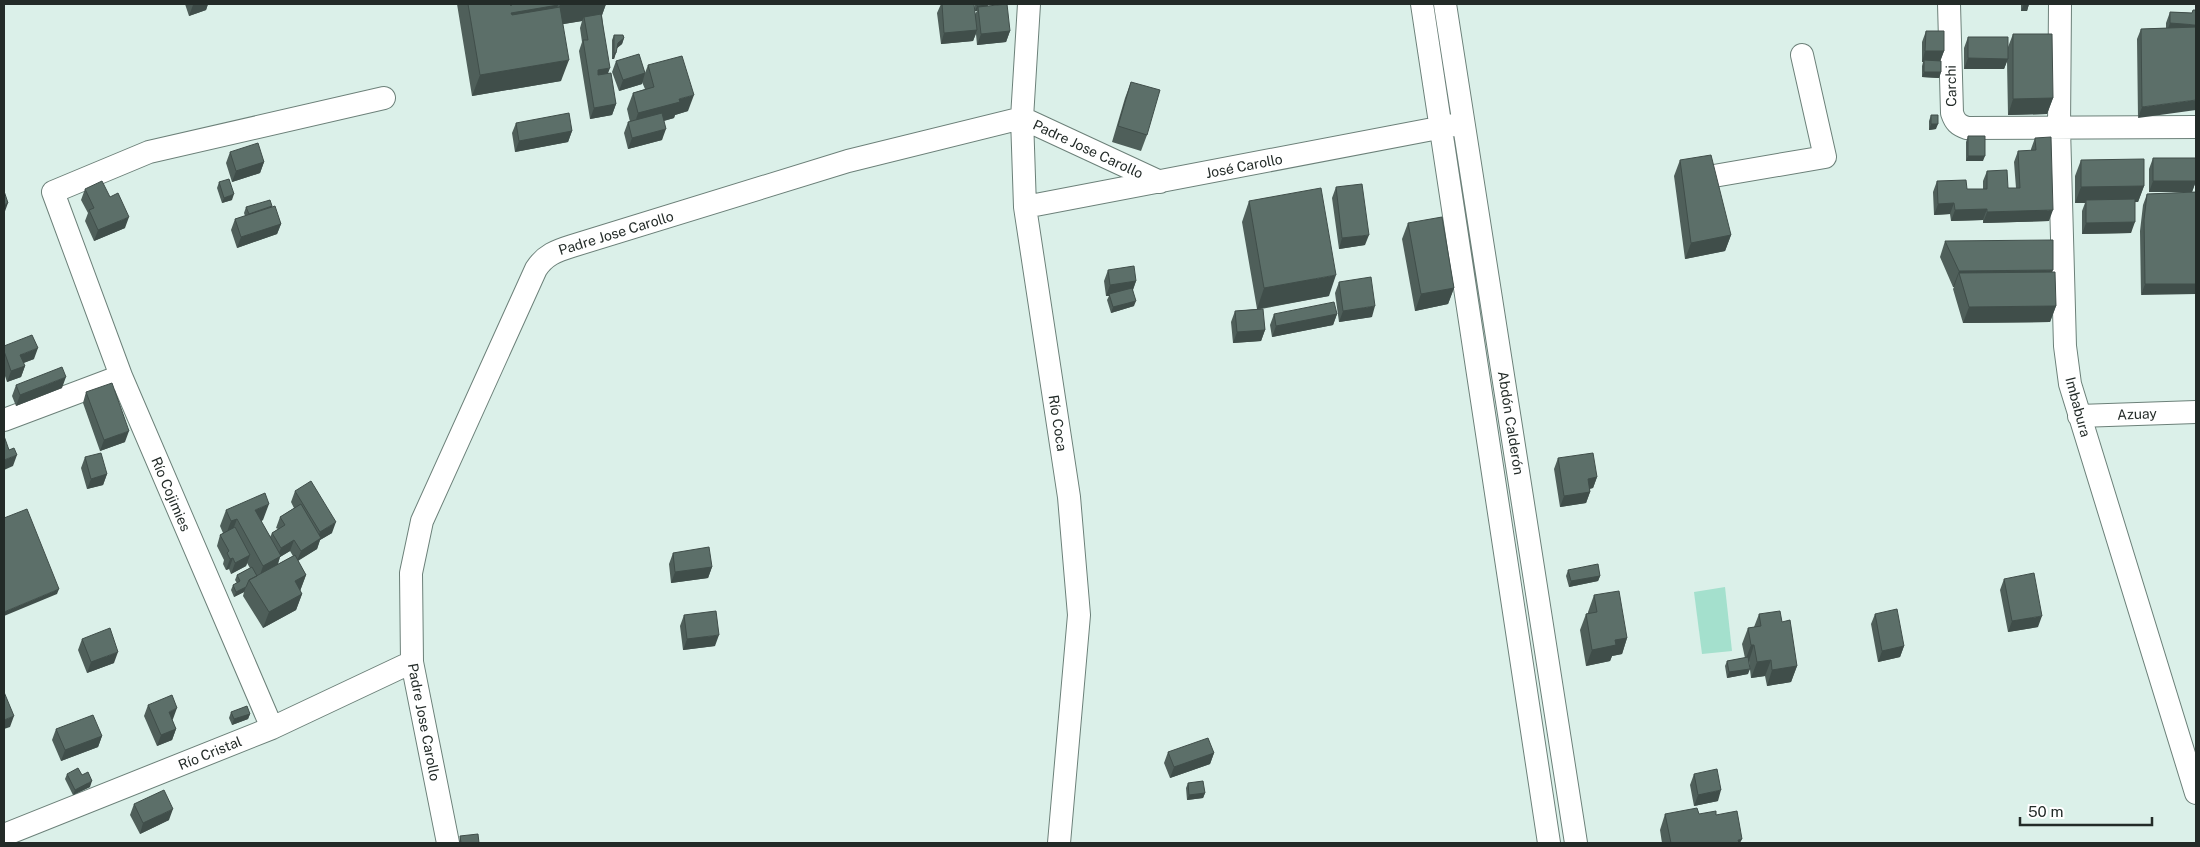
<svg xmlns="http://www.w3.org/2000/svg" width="2200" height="847" viewBox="0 0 2200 847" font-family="'Public Sans',sans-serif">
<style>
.green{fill:#a4e0cd}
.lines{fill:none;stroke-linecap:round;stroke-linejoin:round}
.minor-casing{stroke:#6c8079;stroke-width:24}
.minor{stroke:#fff;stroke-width:22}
.wall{fill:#4f5f5a;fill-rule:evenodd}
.shaded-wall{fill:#404e4a}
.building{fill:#5c6f69;stroke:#404e4a}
.labels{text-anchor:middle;stroke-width:5;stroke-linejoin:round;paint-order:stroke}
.street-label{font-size:14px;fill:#232b28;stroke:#fff}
</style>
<rect width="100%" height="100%" fill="#dbf0e9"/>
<!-- green -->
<path class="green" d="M1725,587L1732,651L1702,654L1694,592Z"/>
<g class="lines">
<!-- minor casing -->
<g class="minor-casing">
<path id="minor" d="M1029,4L1022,118L1025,207L1069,497L1079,615L1059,843
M1422,4L1549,843
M1445,4L1576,843
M1949,4L1952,113C1955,122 1958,125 1967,128L2196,127
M2060,4L2059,128L2065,346L2070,384L2196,793
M1708,177L1825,157L1802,55
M1025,207L1454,125
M121,376L53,192L149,152L384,98
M2079,416L2196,412
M4,420L121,376L272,728
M4,835L272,728L412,662
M448,843L412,662L411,573L422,521L536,269C545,255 556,251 572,246L848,161L1022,118L1160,182"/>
</g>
<!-- minor -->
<use href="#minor" class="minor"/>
</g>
<!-- wall -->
<path class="wall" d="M185,4H208L206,10L189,16Z
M457,4H606L602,15L608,73L616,104L612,115L590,119L579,51L582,42L580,28L582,21L563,24L561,81L472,96Z
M941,4H974L975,14L977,11H975V4H988L987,6L1010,31L1006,42L977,45L976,34L973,41L941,44L937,13Z
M2021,4H2029L2027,11H2021Z
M2196,10L2138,118L2137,39L2141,29L2166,28V23L2170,12L2192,13Z
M1926,31L1944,51L1940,61L1941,72L1939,78L1922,77V66L1923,62H1922V42Z
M2013,34L2053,98L2047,114L2008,115L2007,61L2004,69H1964V48L1968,37L2008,47Z
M614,35L624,38L622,44L617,48L614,59H612V40Z
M616,61L645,73L648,65L688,111L675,115L674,118L664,121L662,140L628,149L624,133L628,122H630L627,109L633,93L645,89L642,82V84L619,91L612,72Z
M1131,82L1147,135L1141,151L1112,142L1125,98Z
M1931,115L1936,129L1929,130V121Z
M516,123L572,131L568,142L515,152L512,133Z
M1968,136L1983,161H1966V142Z
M2035,138L2049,221L1983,223V220L1951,221L1950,214L1934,215L1933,192L1937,181L1967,189H1983V181L1987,171L2008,188H2016L2014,162L2018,151H2031V149Z
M230,152L264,162L260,173L232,182L226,163Z
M2153,158L2196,181L2192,192H2149V169Z
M1680,160L1731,235L1725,251L1685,259L1674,176Z
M2081,160L2144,186L2138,202H2135L2131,233L2082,234V211L2085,203H2075V176Z
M219,182L232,200L222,203L217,188Z
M1336,187L1365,245L1339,249L1332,198Z
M85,189L125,228L94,241L85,221L88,213L81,200Z
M2196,192L2141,295L2140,231L2143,205L2147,194Z
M1249,201L1329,296L1261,309L1265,330L1261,341L1233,343L1231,322L1235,311L1257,309L1242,222Z
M272,206L281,224L277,234L237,248L231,230L235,219L245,216L244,213L246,207Z
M1408,223L1454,288L1448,304L1415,311L1402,239Z
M1945,241L2052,272L2056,306L2050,322L1963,323L1953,289L1954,287H1953L1940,257Z
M1108,270L1136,281L1133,290L1134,306L1111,313L1107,300L1109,296H1106L1104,281Z
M1339,282L1372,317L1339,322L1335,293Z
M1274,314H1337L1333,325L1272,337L1270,325Z
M4,346L34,359L23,363L25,366L21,377L7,382L4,373Z
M16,385L62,388L16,406L12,396Z
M86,392L125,442L100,451L83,403Z
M85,457L107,474L103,485L87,489L81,468Z
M1558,458L1597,477L1593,488L1590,489V492L1586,503L1560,507L1554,469Z
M295,491L332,533L320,540L317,549L298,561L306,575L300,591L302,594L296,610L263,628L243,596L244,592L234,597L231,590L233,585L237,583L235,580L237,575L250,568L247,563L246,566L231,574L229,569L226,570L223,564L224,560L217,546L220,535L223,533L220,526L226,510L263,520L261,521L270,537L272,533L278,529L276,528L280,517L294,508L291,502ZM290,551L293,556L278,564L280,557Z
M673,553L712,567L708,578L671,583L669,564Z
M1568,570L1600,576L1598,581L1569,587L1566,576Z
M2004,579L2038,627L2008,632L2000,590Z
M1594,595L1627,638L1622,654L1612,656L1610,661L1586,666L1580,630L1586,614L1588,613V612Z
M1759,614L1782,622L1797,666L1791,682L1767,686L1765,676L1751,678L1749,661L1748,674L1727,678L1725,666L1727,661L1745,658L1742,644L1748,628L1754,627Z
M1875,614L1904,646L1900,657L1878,662L1871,624Z
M684,615L715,646L683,650L680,626Z
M82,639L114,663L87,673L78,650Z
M148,705L173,719L172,720L176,729L172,740L157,746L144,716Z
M231,712L250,714L248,719L232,725L229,718Z
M56,729L102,736L98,747L61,761L52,740Z
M1168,752L1214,753L1210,764L1170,778L1164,763Z
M67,774L82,775L90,787L73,795L65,779Z
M1694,774L1718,801L1694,806L1690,785Z
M1188,783L1205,793L1203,798L1187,800L1186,788Z
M134,804L169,820L140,834L130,815Z
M1665,814L1716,815L1740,843H1662L1660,830Z
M460,836L479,843H459Z"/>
<!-- shaded-wall -->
<path class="shaded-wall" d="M197,4H208L206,10L189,16L193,5Z
M568,4H606L601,18L584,17L582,21L552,26L560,5Z
M2024,4H2029L2027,11H2021Z
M558,5L551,26L504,34L511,13Z
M988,5L986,10L978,7L977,11H975L977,6Z
M2170,23L2196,25V36L2166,34Z
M977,30L973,41L941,44L944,33Z
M1010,31L1006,42L977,45L981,34Z
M624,38L622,44L616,49L618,43Z
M1925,51H1944L1940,62L1924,60L1923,62H1922Z
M614,53H616L614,59H612Z
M1968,58L2008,59L2004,69H1964Z
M569,60L561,81L472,96L480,75Z
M610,68L606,79L594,81L598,70Z
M1924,72H1941L1939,78L1922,77Z
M645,73L642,84L619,91L623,80Z
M694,95L688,111L675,115L674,118L633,129L638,113L679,99Z
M2053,98L2047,114L2008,115L2013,99Z
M2196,100V110L2138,118L2142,107Z
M616,104L612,115L590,119L594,108Z
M1931,124H1938L1936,129L1929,130Z
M666,129L662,140L628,149L632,138Z
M572,131L568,142L515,152L519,141Z
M1968,156H1985L1983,161H1966Z
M264,162L260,173L232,182L236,171Z
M2153,181H2196L2192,192H2149Z
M2144,186L2138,202L2086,203V200L2085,203H2075L2081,187Z
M234,194L232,200L222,203L224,198Z
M8,203L4,214V205Z
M1954,203L1950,214L1934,215L1938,204Z
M1987,209L1983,220L1951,221L1955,210Z
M2053,210L2049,221L1983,223L1987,212Z
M129,217L125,228L94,241L98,230Z
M2135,222L2131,233L2082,234L2086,223Z
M281,224L277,234L237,248L241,237Z
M1369,235L1365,245L1339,249L1342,238Z
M1731,235L1725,251L1685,259L1691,243Z
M2053,270L2047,286L1959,273L1954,287H1953L1959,271Z
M1336,275L1329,296L1257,309L1264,288Z
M1136,281L1132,292L1109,294V296H1106L1110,285Z
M2145,284H2196V294L2141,295Z
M1454,288L1448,304L1415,311L1421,294Z
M1136,301L1134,306L1111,313L1113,307Z
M1375,306L1372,317L1339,322L1343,311Z
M2056,306L2050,322L1963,323L1969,307Z
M1337,314L1333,325L1272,337L1276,326Z
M1265,330L1261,341L1233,343L1237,332Z
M38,348L34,359L16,366L20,355Z
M25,366L21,377L7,382L11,371Z
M66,377L62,388L16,406L20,395Z
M129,431L125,442L100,451L104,440Z
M17,455L13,466L4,470V460Z
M107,474L103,485L87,489L91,479Z
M1597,477L1593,488L1584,489L1588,479Z
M1590,492L1586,503L1560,507L1564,496Z
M269,504L263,520L249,527L255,510Z
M237,519L231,535L225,537L231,521Z
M336,522L332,533L320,540L317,549L297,561L301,551L316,541L320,532Z
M294,540L290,551L280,557L275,572L258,581L263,566L277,558L281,548Z
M250,555L246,566L231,574L235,563Z
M233,558L229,569L226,570L230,559Z
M712,567L708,578L671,583L675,572Z
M306,575L300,591L295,581Z
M1600,576L1598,581L1569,587L1571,581Z
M246,587L244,592L234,597L236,592Z
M59,589L57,594L4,616V612Z
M302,594L296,610L263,628L269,612Z
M2042,616L2038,627L2008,632L2012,621Z
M719,635L715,646L683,650L687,639Z
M1627,638L1622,654L1612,656L1610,661L1586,666L1592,650L1615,640Z
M1751,645H1754L1749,661H1745Z
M1904,646L1900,657L1878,662L1882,651Z
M118,652L114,663L87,673L91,662Z
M1771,660L1765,676L1751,678L1757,662Z
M1797,666L1791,682L1767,686L1772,670Z
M1750,669L1748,674L1727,678L1729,672Z
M177,708L173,719L165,723L169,712Z
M250,714L248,719L232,725L234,719Z
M14,716L10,727L4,729V720Z
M176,729L172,740L157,746L161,735Z
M102,736L98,747L61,761L65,750Z
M1214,753L1210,764L1170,778L1174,767Z
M92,781L90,787L73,795L75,790Z
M1721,790L1718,801L1694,806L1698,795Z
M1205,793L1203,798L1187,800L1189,795Z
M173,809L169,820L140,834L143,823Z
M1742,839L1740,843H1737L1738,840Z"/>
<!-- building -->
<path class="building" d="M468,4H511V6V4H558V5L511,13L512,15L560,7L569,60L480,75Z
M942,4H974L977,30L944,33Z
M977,4H988V5L977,6Z
M1007,4L1010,31L981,34L978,7Z
M2193,10H2196V25L2170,23V12L2192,13Z
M601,14L610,68L598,70V75L611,73L616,104L594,108L583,40H588L584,17Z
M2196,27V100L2142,107L2141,29Z
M1926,31H1944V51H1925Z
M2013,34H2052L2053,98L2013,99Z
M614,35H623L624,38L618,43L616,53H614Z
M1968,37H2008V59L1968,58Z
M639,54L645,73L623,80L616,61Z
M682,56L694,95L679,99L680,102L638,113L633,93L654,87L648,65Z
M1924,60L1941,61V72H1924Z
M1131,82L1160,90L1147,135L1118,126Z
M569,113L572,131L519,141L516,123Z
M662,113L666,129L632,138L628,122Z
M1931,115H1938V124H1931Z
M1968,136H1985V156H1968Z
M2051,137L2053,210L1987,212V209L1955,210L1954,203L1938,204L1937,181L1966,180L1967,189H1987V171L2007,170L2008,188H2020L2018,151L2036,150L2035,138Z
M258,143L264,162L236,171L230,152Z
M1711,155L1731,235L1691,243L1680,160Z
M2153,158H2196V181H2153Z
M2144,159V186L2081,187V160Z
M229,179L234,194L224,198L219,182Z
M102,181L110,197L118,193L129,217L98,230L89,210L94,208L85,189Z
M1362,184L1369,235L1342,238L1336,187Z
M1321,188L1336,275L1264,288L1249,201Z
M4,191L8,203L4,205Z
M2196,192V284H2145L2144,220L2147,194Z
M2135,199V222L2086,223V200Z
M270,200L272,206L249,214L246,207Z
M275,206L281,224L241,237L235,219Z
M1442,217L1454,288L1421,294L1408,223Z
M2053,240V270L1959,271L1945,241Z
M1134,266L1136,281L1110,285L1108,270Z
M2055,272L2056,306L1969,307L1959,273Z
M1371,277L1375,306L1343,311L1339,282Z
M1132,288L1136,301L1113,307L1109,294Z
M1334,302L1337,314L1276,326L1274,314Z
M1263,309L1265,330L1237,332L1235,311Z
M32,335L38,348L20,355L25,366L11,371L4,351V346Z
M62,367L66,377L20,395L16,385Z
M112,383L129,431L104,440L86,392Z
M4,436L9,450L14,448L17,455L4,460Z
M101,453L107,474L91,479L85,457Z
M1593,453L1597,477L1588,479L1590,492L1564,496L1558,458Z
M311,481L336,522L320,532L295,491Z
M265,493L269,504L255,510L281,556L263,566L237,519L231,521L226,510Z
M301,504L321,538L301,551L294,540L281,548L272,533L285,525L280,517Z
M27,509L59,589L4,612V518Z
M235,527L250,555L235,563L233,558L230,559L227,553L229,551L220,535Z
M709,547L712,567L675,572L673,553Z
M295,555L306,575L295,581L302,594L269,612L249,580Z
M1598,564L1600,576L1571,581L1568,570Z
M252,567L257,576L249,580L246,587L236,592L233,585L240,581L237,575Z
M2034,573L2042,616L2012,621L2004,579Z
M1619,591L1627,638L1615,640L1616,645L1592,650L1586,614L1597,612L1594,595Z
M1897,609L1904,646L1882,651L1875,614Z
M716,611L719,635L687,639L684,615Z
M1780,611L1782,622L1790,620L1797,666L1772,670L1771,660L1757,662L1754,645H1751L1748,628L1761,626L1759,614Z
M110,628L118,652L91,662L82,639Z
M1748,657L1750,669L1729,672L1727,661Z
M4,692L14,716L4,720Z
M172,695L177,708L169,712L176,729L161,735L148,705Z
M247,706L250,714L234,719L231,712Z
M93,715L102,736L65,750L56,729Z
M1208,738L1214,753L1174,767L1168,752Z
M78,768L82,775L88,772L92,781L75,790L67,774Z
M1717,769L1721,790L1698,795L1694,774Z
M1203,781L1205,793L1189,795L1188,783Z
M164,790L173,809L143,823L134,804Z
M1697,808L1699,814L1716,811V815L1737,811L1742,839L1738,840L1739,843H1671L1665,814Z
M478,834L479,843H461L460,836Z"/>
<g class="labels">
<!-- street labels -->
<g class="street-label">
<text transform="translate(1951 86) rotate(-91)" y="5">Carchi</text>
<text transform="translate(1088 149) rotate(25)" y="5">Padre Jose Carollo</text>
<text transform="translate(1244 166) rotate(-11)" y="5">José Carollo</text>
<text transform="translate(616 233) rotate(-17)" y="5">Padre Jose Carollo</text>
<text transform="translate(2078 407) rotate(75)" y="5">Imbabura</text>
<text transform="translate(2137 414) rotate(-2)" y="5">Azuay</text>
<text transform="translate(1058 423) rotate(81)" y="5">Río Coca</text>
<text transform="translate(1511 423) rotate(81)" y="5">Abdón Calderón</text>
<text transform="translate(171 494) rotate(67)" y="5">Río Cojimies</text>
<text transform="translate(424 722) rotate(79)" y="5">Padre Jose Carollo</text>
<text transform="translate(210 753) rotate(-22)" y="5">Río Cristal</text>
</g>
</g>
<!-- border -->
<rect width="2200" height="847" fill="none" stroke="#232b28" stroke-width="10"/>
<!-- scale -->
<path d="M2020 817v8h132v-8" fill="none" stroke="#232b28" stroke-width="2.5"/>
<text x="2028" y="817" font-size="15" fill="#232b28" stroke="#ffffff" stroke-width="4" paint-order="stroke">50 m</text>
</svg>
